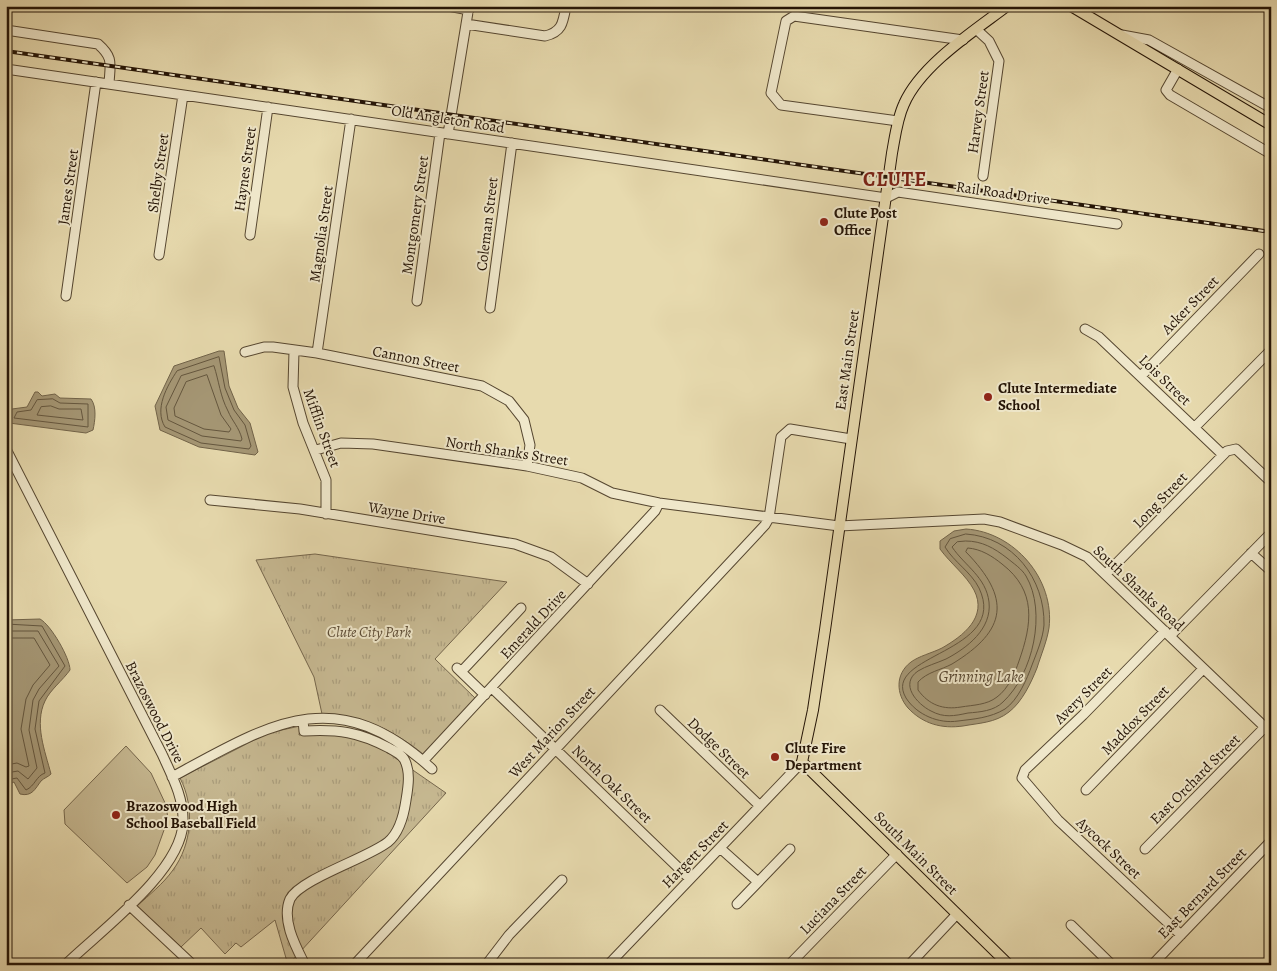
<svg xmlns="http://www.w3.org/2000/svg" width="1277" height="971" viewBox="0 0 1277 971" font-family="Alegreya,serif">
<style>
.park{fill:url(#park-tufts);stroke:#75664c}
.pitch{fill:#c6b891;stroke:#75664c}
.water{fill:#a59775;stroke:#716349}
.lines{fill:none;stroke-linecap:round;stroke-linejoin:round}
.shore{stroke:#64563e;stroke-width:1}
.minor-casing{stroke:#554630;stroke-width:11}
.major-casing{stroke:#241406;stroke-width:12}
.minor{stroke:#efe7ca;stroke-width:9}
.major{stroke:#e7daae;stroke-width:10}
.rail-casing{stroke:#241406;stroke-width:4}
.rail{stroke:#efe7ca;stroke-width:2;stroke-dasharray:5.5;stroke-linecap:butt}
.poi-dot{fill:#8f2418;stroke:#efe7ca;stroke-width:2}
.labels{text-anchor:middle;stroke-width:4;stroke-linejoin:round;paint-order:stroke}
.street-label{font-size:15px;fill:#241406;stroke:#efe7ca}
.poi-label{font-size:15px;font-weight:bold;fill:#241406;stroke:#efe7ca;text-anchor:start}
.park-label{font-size:15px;font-style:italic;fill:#5d4d37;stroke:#efe7ca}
.water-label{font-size:16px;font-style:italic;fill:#584832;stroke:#efe7ca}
.district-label{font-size:20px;font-weight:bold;letter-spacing:1px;fill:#7a1f14;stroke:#efe7ca}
</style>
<defs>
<pattern id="park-tufts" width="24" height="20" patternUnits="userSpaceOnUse" patternTransform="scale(1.25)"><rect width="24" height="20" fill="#c6b891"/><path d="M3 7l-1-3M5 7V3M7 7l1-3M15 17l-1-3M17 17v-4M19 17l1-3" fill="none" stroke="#aa9d7c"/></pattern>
</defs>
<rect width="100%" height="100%" fill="#e7daae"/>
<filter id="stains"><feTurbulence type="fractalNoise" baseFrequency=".004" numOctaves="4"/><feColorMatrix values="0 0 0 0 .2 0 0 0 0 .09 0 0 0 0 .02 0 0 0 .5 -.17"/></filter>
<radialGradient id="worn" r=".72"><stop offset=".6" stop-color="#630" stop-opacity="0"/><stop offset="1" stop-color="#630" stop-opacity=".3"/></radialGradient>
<!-- park -->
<path class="park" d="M315,554L507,582L435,659L476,699L423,754C392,729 362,716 322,714L314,677L256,560Z
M300,726L299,735L325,734L365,737L446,793L288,965L275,920L241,947L236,943L225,954L201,928L181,947L137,906C149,895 163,884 173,870C192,844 195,807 180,778L268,733Z"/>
<!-- pitch -->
<path class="pitch" d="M126,746L151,773L166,805L168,819L155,855L147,867L127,883L65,824L64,810Z"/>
<!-- water -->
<path class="water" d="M219,351H224L229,386L238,408L250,423L258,452L255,455L199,447L160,430L155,406L174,366Z
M35,392H38L42,396L55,394L60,398L91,399C97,407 95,421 93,430L86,433L9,423V415L12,409L27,407Z
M966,529C1014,532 1055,579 1049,628C1047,641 1041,655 1037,668C1031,683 1022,702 1009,712C995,723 979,723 963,726C942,729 923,724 908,708C896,694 895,674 911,662C919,656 932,653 942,648C963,636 988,617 974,590C966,575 950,563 940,549V541L954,531Z
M40,619C51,625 70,658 70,670C63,680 50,690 45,701C34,724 45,751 51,774C48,777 44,778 41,781C35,789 32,797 20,794L14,782L6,786V620Z"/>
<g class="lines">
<!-- shore -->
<path class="shore" d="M219,357L225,388L234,410L245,425L251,446L249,449L201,443L165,427C154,409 167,386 177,371Z
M214,366C219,381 220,396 228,411C232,421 239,427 242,439L241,441L202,436L168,420L166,407L181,376Z
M207,375L221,415L231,429L229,432L204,429L175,416L174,408L186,382Z
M53,399L60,403L88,404V427L14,418L17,412L31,410L37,400Z
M51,406L59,409H81L83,420L37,415L41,407Z
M966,534C1013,537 1045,579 1044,625C1043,638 1037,652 1032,665C1027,679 1018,700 1005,709C990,718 974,719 958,721C939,724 917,715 906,698C880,654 1010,653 979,588C971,572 954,562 945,547L950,539Z
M966,541C982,541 994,548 1007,558C1013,563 1022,569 1026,576C1047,612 1033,674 1003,702C994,711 980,712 968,713C954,716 944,718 931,711C917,704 899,684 918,671C926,666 937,663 946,659C967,648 992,629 989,602C986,577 965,566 952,547L957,542Z
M968,548C981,549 992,556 1002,564C1037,591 1032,624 1019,661C1015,673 1008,689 997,697C987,705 973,705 961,707C943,710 929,705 918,690V682C927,672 941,670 952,664C1008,630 1011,598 966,552Z
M6,624L42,626L65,666L39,701L35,729L45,773C36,776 35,786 26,790L17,778L6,780
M6,631H38L59,666L39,689L33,700L29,730L37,768L28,779L18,771L6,773
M6,638H34L50,665L33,685L26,699L21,729L29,766L26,767L17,763L6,765"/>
<!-- minor casing -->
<g class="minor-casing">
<path id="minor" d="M448,6L469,10
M1251,6H1254
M466,24L545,36C562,32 563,23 566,6
M976,29L989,41L999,61L983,176
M6,30L98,44C114,58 110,64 109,84
M1122,35L1149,40L1271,108
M6,69L886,198L898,192L1117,224
M1178,69L1166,90L1170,95L1271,154
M898,121L781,105L771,93L786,21L794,16L963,40
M448,134L469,6
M250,235L268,107
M159,255L183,95
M66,296L96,82
M417,301L440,133
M490,308L512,143
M1085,329L1099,337L1223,455
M294,351L293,387L303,423L326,480V514
M245,352L264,347H273L317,353L482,386L509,401L524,420L530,445L527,466
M317,353L351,119
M1141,376L1259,254
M1195,427L1271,350
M6,449L162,754C172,776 184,798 183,823C181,872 100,931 65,965
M316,450L341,443L373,444L527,466L582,478L612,493L659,503L839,526L984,519L1000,522L1062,545L1087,557L1271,733
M210,500L300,509L515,544L551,557L588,584
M1251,553L1271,571
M1106,574L1227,451L1236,449L1271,482
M1165,631L1083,715L1025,770L1022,778L1058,820L1181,935
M1170,636L1271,533
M457,668L485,695
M461,672L521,608
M492,688L690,879
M660,710L760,806
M303,720L304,731C338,729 359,732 389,748C394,751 400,753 404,759C411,771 408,788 406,800C404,814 400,832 388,842C368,858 300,879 290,899C281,920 296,947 305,965
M423,761L655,511L659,503
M172,777C271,723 336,681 432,769
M1086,790L1203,669
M720,848L758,882
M1145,849L1265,727
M737,904L790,849
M129,905L193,965
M1071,925L1112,965
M354,965L765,525L769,518L781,437L790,429L851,439
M486,965L509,935L562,880
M608,965L802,762
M789,965L897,854
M909,965L957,914
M1152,965L1271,841
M1266,965L1271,960"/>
</g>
<!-- major casing -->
<g class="major-casing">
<path id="major" d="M1007,6C974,31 921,65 904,104C897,119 895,137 892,153L825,630L813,710L802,762L1009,965
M1071,6L1271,125"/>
</g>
<!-- minor -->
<use href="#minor" class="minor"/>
<!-- major -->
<use href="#major" class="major"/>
<!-- rail casing -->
<g class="rail-casing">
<path id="rail" d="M6,51L1271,232"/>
</g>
<!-- rail -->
<use href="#rail" class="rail"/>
</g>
<!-- markers -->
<g class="poi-dot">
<circle cx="824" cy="222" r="5"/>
<circle cx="988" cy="397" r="5"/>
<circle cx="775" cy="757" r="5"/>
<circle cx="116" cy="815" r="5"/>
</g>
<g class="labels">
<!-- street labels -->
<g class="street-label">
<text transform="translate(978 112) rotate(-82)" y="5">Harvey Street</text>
<text transform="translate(448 119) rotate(9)" y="5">Old Angleton Road</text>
<text transform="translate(245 169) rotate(-82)" y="5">Haynes Street</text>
<text transform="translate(158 173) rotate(-82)" y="5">Shelby Street</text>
<text transform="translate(68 187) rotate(-82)" y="5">James Street</text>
<text transform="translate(1003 193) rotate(8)" y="5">Rail Road Drive</text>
<text transform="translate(415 215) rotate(-82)" y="5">Montgomery Street</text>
<text transform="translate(487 224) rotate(-83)" y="5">Coleman Street</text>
<text transform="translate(321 234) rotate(-82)" y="5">Magnolia Street</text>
<text transform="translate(1190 305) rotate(-46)" y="5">Acker Street</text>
<text transform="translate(416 359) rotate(11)" y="5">Cannon Street</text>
<text transform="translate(847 360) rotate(-82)" y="5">East Main Street</text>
<text transform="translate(1165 380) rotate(44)" y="5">Lois Street</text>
<text transform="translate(322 428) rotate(70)" y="5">Mifflin Street</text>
<text transform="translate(507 451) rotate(9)" y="5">North Shanks Street</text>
<text transform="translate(1160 500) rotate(-46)" y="5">Long Street</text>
<text transform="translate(407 513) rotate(9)" y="5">Wayne Drive</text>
<text transform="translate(1139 588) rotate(43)" y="5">South Shanks Road</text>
<text transform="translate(533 624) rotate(-47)" y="5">Emerald Drive</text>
<text transform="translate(1083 695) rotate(-45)" y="5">Avery Street</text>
<text transform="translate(155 712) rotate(63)" y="5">Brazoswood Drive</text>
<text transform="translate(1135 720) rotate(-46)" y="5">Maddox Street</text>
<text transform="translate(552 732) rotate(-47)" y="5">West Marion Street</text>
<text transform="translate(719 748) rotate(44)" y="5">Dodge Street</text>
<text transform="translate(1195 779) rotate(-45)" y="5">East Orchard Street</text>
<text transform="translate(612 784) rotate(44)" y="5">North Oak Street</text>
<text transform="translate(1109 848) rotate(43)" y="5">Aycock Street</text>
<text transform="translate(916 853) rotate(45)" y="5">South Main Street</text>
<text transform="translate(695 854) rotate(-46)" y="5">Hargett Street</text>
<text transform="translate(1202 893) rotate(-46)" y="5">East Bernard Street</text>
<text transform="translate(833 900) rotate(-46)" y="5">Luciana Street</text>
</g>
<!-- poi labels -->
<g class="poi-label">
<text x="834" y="218">Clute Post<tspan x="834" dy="17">Office</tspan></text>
<text x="998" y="393">Clute Intermediate<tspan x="998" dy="17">School</tspan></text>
<text x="785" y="753">Clute Fire<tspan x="785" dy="17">Department</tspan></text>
<text x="126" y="811">Brazoswood High<tspan x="126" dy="17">School Baseball Field</tspan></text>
</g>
<!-- park labels -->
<g class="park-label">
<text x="369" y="637">Clute City Park</text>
</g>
<!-- water labels -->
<g class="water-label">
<text x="981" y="682">Grinning Lake</text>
</g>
<!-- district labels -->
<g class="district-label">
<text x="895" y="186">CLUTE</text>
</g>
</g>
<!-- margin -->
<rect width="1277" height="971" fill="none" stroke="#e7daae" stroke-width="25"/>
<rect x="8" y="8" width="1262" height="956" fill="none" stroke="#241406" stroke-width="2.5"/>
<rect x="12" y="12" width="1252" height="946" fill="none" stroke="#241406"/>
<rect width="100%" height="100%" filter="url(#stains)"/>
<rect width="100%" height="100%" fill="url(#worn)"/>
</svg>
